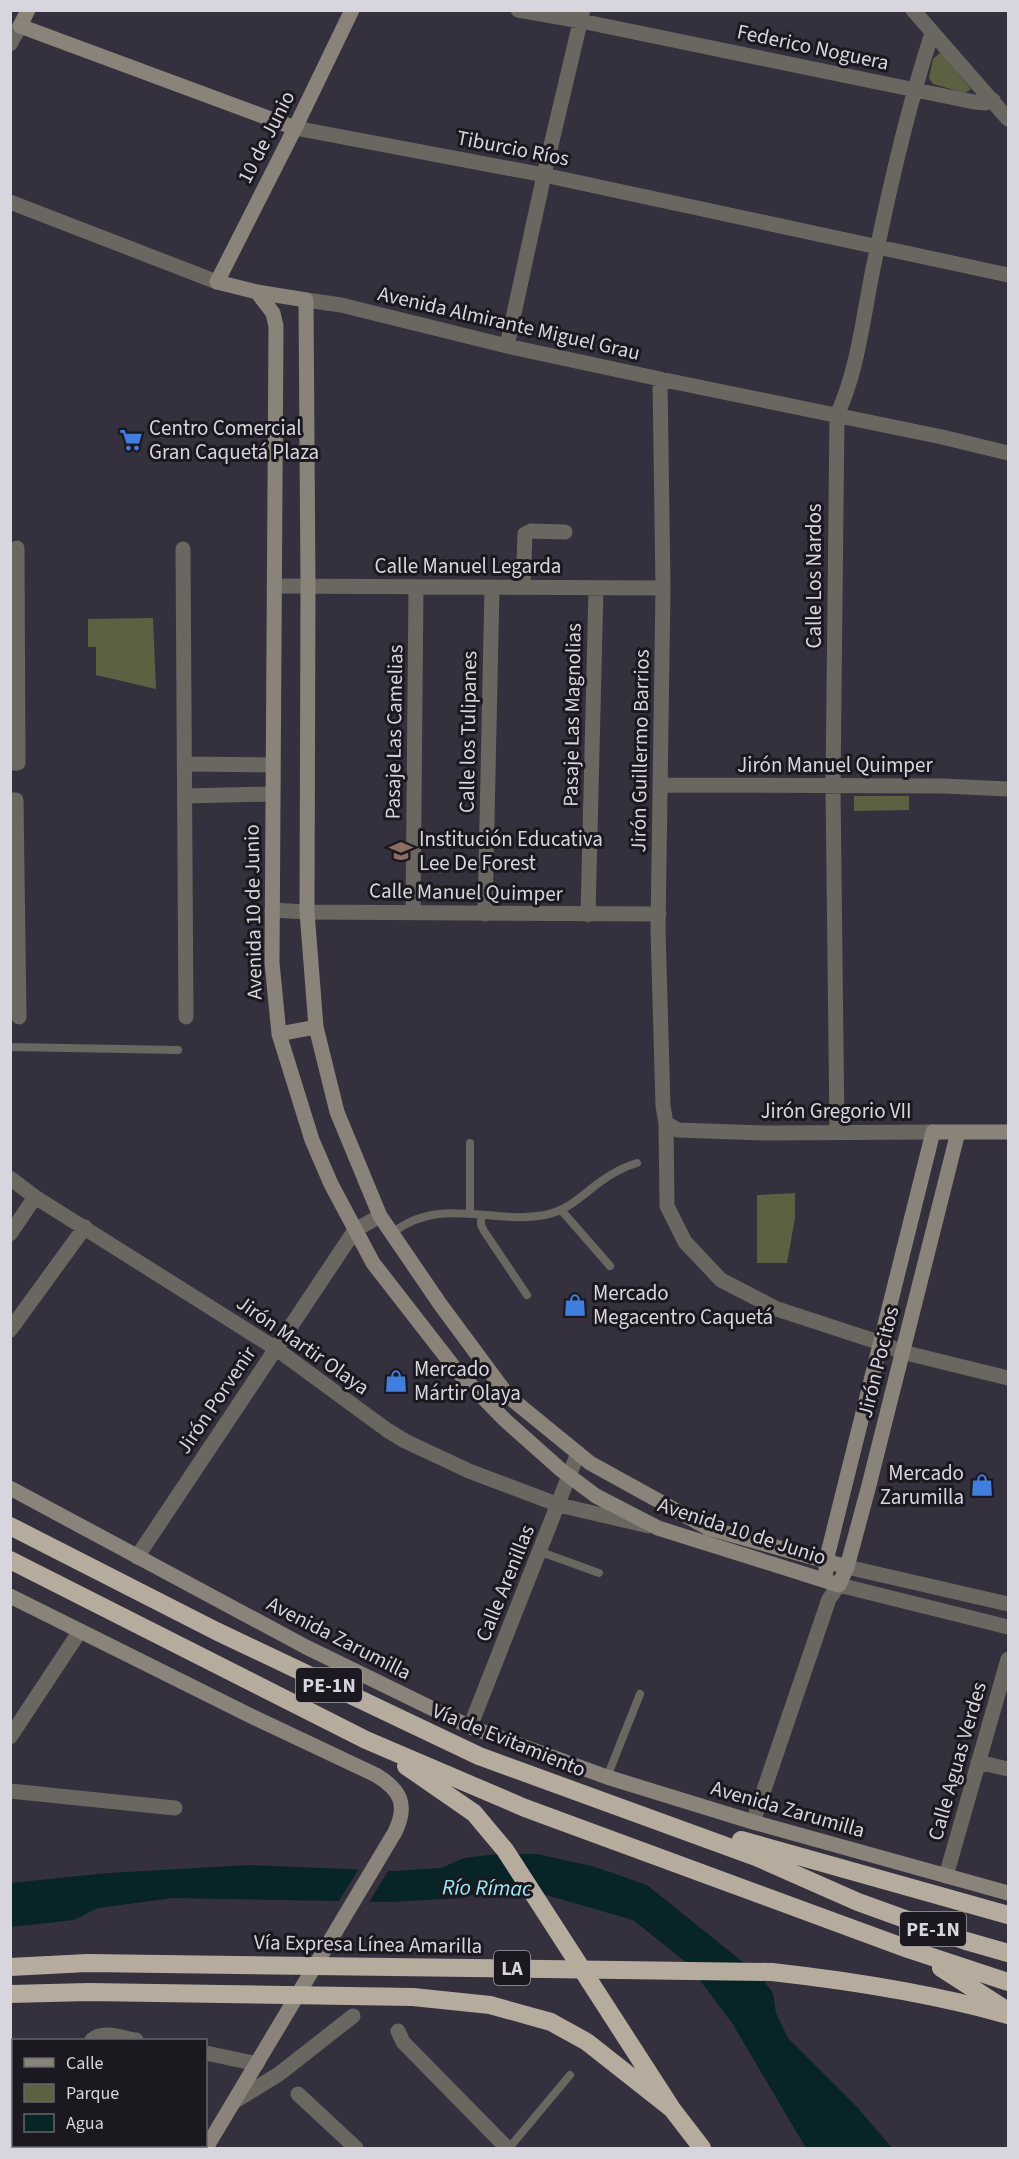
<svg xmlns="http://www.w3.org/2000/svg" width="1019" height="2159" viewBox="0 0 1019 2159" font-family="'Source Sans 3',sans-serif">
<style>
.green{fill:#5d6041}
.water{fill:#072427}
.pier{fill:#34303e}
.lines{fill:none;stroke-linecap:round;stroke-linejoin:round}
.lane{stroke:#6a6660;stroke-width:8}
.street{stroke:#6a6660;stroke-width:15}
.secondary{stroke:#898379;stroke-width:15}
.highway{stroke:#b6ac9d;stroke-width:18}
.highway-bridge{stroke:#b6ac9d;stroke-width:18}
.labels{text-anchor:middle;stroke-width:6;stroke-linejoin:round;paint-order:stroke}
.shield{fill:#1b191f;stroke:#9f9da5;stroke-width:1.5}
.shield-label{font-size:20px;font-weight:bold;fill:#d7d5de}
.street-label{font-size:21px;fill:#d7d5de;stroke:#1b191f}
.poi-label{font-size:21px;fill:#d7d5de;stroke:#1b191f;text-anchor:start}
.water-label{font-size:22px;font-style:italic;fill:#94eef7;stroke:#1b191f}
</style>
<rect width="100%" height="100%" fill="#34303e"/>
<!-- green -->
<path class="green" d="M941,52L971,89L965,93L933,84L929,78L933,59Z
M153,618L156,689L96,675V647H88V619Z
M854,796H909V810L854,811Z
M795,1193V1218L787,1263H757V1195Z"/>
<!-- water -->
<path class="water" d="M498,1854H537L592,1866L647,1885L759,1975L773,1993L776,2013L788,2038L857,2107L892,2148H806L732,2023L687,1963L633,1920L546,1895L483,1891L461,1898L389,1902L173,1898L98,1908L74,1920L11,1927V1883L108,1873L251,1865L394,1871L441,1868L464,1858Z"/>
<!-- pier -->
<path class="pier" d="M360,1867L390,1868L368,1904H337Z"/>
<g class="lines">
<!-- lane -->
<path class="lane" d="M10,1047L178,1050
M470,1143V1214
M562,1211L610,1266
M481,1215V1225L484,1231L527,1295
M392,1233C441,1195 491,1225 545,1215C569,1210 581,1196 600,1182C611,1174 623,1167 637,1163
M541,1552L599,1573
M607,1777L640,1694
M509,2148L570,2075"/>
<!-- street -->
<path class="street" d="M518,10L581,21L974,102L985,103L993,100
M913,10L1008,119
M10,44L20,26
M295,128L544,175L1008,275
M10,202L217,282
M306,300L341,305L507,346L660,379L942,437L1008,453
M507,346L544,175L583,10
M660,379L663,588L658,929L663,1106L666,1123L667,1206L685,1242L721,1280L777,1309L881,1343L902,1352L1008,1378
M183,549L186,1017
M274,586L663,588
M523,587L525,534L531,531L565,532
M10,763H18L17,548
M186,764L272,765
M662,785L943,786L1008,789
M186,796L272,794
M10,800H16L19,1017
M272,910L307,912L659,914
M413,913L416,587
M485,914L492,587
M588,915L596,588
M666,1123L678,1130L767,1133L933,1132
M837,1132L833,787L837,415C858,370 863,317 873,269C889,189 907,110 932,33
M10,1178L35,1197L275,1348L387,1430L405,1441L469,1471L559,1505L649,1526
M10,1234L35,1197
M10,1330L85,1227
M137,1557L355,1230L380,1216
M847,1567L1008,1604
M470,1727L578,1453
M10,1737L80,1631
M978,1762L1008,1769
M10,1791L175,1808
M753,1822L829,1599L839,1585L1008,1627
M946,1876L1008,1659
M398,2031L403,2042L507,2148
M92,2040C103,2030 122,2038 136,2040
M206,2053L257,2064
M298,2094L356,2148
M235,2101L279,2074L353,2016
M10,2121H14
M130,2146L144,2148
M73,2148V2146"/>
<!-- secondary -->
<path class="secondary" d="M28,10L20,26L295,128
M352,10L295,128L217,282L257,292L306,300L308,586L307,912L316,1027L337,1112L380,1216L440,1304L508,1396L590,1463L708,1528L847,1567
M257,292L273,313L276,326L272,963L279,1034L312,1140L331,1184L373,1263L457,1371L505,1420L560,1469L596,1496L658,1528L839,1585L847,1567L868,1489L958,1132
M279,1034L316,1027
M10,1488L306,1647L470,1727L607,1777L753,1822L1008,1893
M826,1571V1561L933,1132H1008
M10,1596L251,1716L376,1775C401,1790 408,1805 395,1832L206,2148"/>
<!-- highway -->
<path class="highway" d="M10,1526L216,1631L479,1756L756,1857L858,1902L966,1941L1008,1953
M10,1560L366,1740L525,1808L908,1949L1008,1982
M406,1766L474,1813L505,1850L672,2109
M741,1840L1008,1915
M941,1968L1008,2011
M413,1997L490,2005L551,2022L587,2042L672,2109L702,2148"/>
<!-- highway-bridge -->
<path class="highway-bridge" d="M10,1967L87,1963L772,1972C852,1981 931,1993 1008,2015
M10,1994L89,1992L413,1997"/>
</g>
<!-- icons -->
<defs>
<g id="supermarket-bare" transform="scale(1.8)"><path d="M-6-5.5h2.5l.6 2H6L4.5 2H-2.5L-4.4-4H-6ZM-1.5 3.2a1.3 1.3 0 1 0 .1 0ZM3 3.2a1.3 1.3 0 1 0 .1 0Z" fill="#3f7fe0" stroke="#1b191f" stroke-width="2.5" paint-order="stroke"/></g>
<g id="school-bare" transform="scale(1.8)"><path d="M0-5L7-2L0 1L-7-2ZM-4 1L0 2.5L4 1V4Q0 6-4 4Z" fill="#8d6e63" stroke="#1b191f" stroke-width="2.5" paint-order="stroke"/></g>
<g id="shop-bare" transform="scale(1.8)"><path d="M-5-2.5h2.3a2.7 3.5 0 0 1 5.4 0H5L5.5 6h-11ZM-1.5-2.5h3a1.5 2.3 0 0 0-3 0Z" fill="#3f7fe0" stroke="#1b191f" stroke-width="2.5" paint-order="stroke"/></g>
</defs>
<g fill-rule="evenodd">
<use href="#supermarket-bare" x="131" y="440"/>
<use href="#school-bare" x="401" y="851"/>
<use href="#shop-bare" x="575" y="1305"/>
<use href="#shop-bare" x="396" y="1381"/>
<use href="#shop-bare" x="982" y="1485"/>
</g>
<g class="labels">
<!-- shield labels -->
<g class="shield">
<rect x="296" y="1668" width="66" height="34" rx="4.5"/>
<rect x="900" y="1912" width="66" height="34" rx="4.5"/>
<rect x="494" y="1951" width="36" height="34" rx="4.5"/>
</g>
<g class="shield-label">
<text x="329" y="1692">PE-1N</text>
<text x="933" y="1936">PE-1N</text>
<text x="512" y="1975">LA</text>
</g>
<!-- street labels -->
<g class="street-label">
<text transform="translate(813 47) rotate(12)" y="7">Federico Noguera</text>
<text transform="translate(266 137) rotate(-63)" y="7">10 de Junio</text>
<text transform="translate(513 148) rotate(11)" y="7">Tiburcio Ríos</text>
<text transform="translate(509 323) rotate(13)" y="7">Avenida Almirante Miguel Grau</text>
<text x="468" y="573">Calle Manuel Legarda</text>
<text transform="translate(814 576) rotate(-90)" y="7">Calle Los Nardos</text>
<text transform="translate(572 715) rotate(-89)" y="7">Pasaje Las Magnolias</text>
<text transform="translate(394 732) rotate(-89)" y="7">Pasaje Las Camelias</text>
<text transform="translate(468 732) rotate(-89)" y="7">Calle los Tulipanes</text>
<text transform="translate(640 751) rotate(-89)" y="7">Jirón Guillermo Barrios</text>
<text x="835" y="772">Jirón Manuel Quimper</text>
<text transform="translate(466 892) rotate(1)" y="7">Calle Manuel Quimper</text>
<text transform="translate(253 912) rotate(-91)" y="7">Avenida 10 de Junio</text>
<text x="836" y="1118">Jirón Gregorio VII</text>
<text transform="translate(303 1345) rotate(35)" y="7">Jirón Martir Olaya</text>
<text transform="translate(878 1362) rotate(-76)" y="7">Jirón Pocitos</text>
<text transform="translate(216 1400) rotate(-56)" y="7">Jirón Porvenir</text>
<text transform="translate(742 1531) rotate(18)" y="7">Avenida 10 de Junio</text>
<text transform="translate(505 1583) rotate(-68)" y="7">Calle Arenillas</text>
<text transform="translate(339 1638) rotate(27)" y="7">Avenida Zarumilla</text>
<text transform="translate(509 1740) rotate(22)" y="7">Vía de Evitamiento</text>
<text transform="translate(957 1761) rotate(-74)" y="7">Calle Aguas Verdes</text>
<text transform="translate(788 1809) rotate(16)" y="7">Avenida Zarumilla</text>
<text transform="translate(368 1944) rotate(1)" y="7">Vía Expresa Línea Amarilla</text>
</g>
<!-- poi labels -->
<g class="poi-label">
<text x="149" y="435">Centro Comercial<tspan x="149" dy="24">Gran Caquetá Plaza</tspan></text>
<text x="419" y="846">Institución Educativa<tspan x="419" dy="24">Lee De Forest</tspan></text>
<text x="593" y="1300">Mercado<tspan x="593" dy="24">Megacentro Caquetá</tspan></text>
<text x="414" y="1376">Mercado<tspan x="414" dy="24">Mártir Olaya</tspan></text>
<text x="964" y="1480" text-anchor="end">Mercado<tspan x="964" dy="24">Zarumilla</tspan></text>
</g>
<!-- water labels -->
<g class="water-label">
<text transform="translate(487 1887) rotate(1)" y="8">Río Rímac</text>
</g>
</g>
<!-- border -->
<rect width="1019" height="2159" fill="none" stroke="#d7d5de" stroke-width="24"/>
<!-- legend -->
<rect x="12" y="2039" width="195" height="108" fill="#1b191f" stroke="#66646b" stroke-width="1.5"/>
<rect x="24" y="2058" width="30" height="9" fill="#898379" stroke="#66646b" stroke-width="1.5"/>
<text x="66" y="2069" font-size="18" fill="#d7d5de">Calle</text>
<rect x="24" y="2084" width="30" height="18" fill="#5d6041" stroke="#66646b" stroke-width="1.5"/>
<text x="66" y="2099" font-size="18" fill="#d7d5de">Parque</text>
<rect x="24" y="2114" width="30" height="18" fill="#072427" stroke="#66646b" stroke-width="1.5"/>
<text x="66" y="2129" font-size="18" fill="#d7d5de">Agua</text>
</svg>
